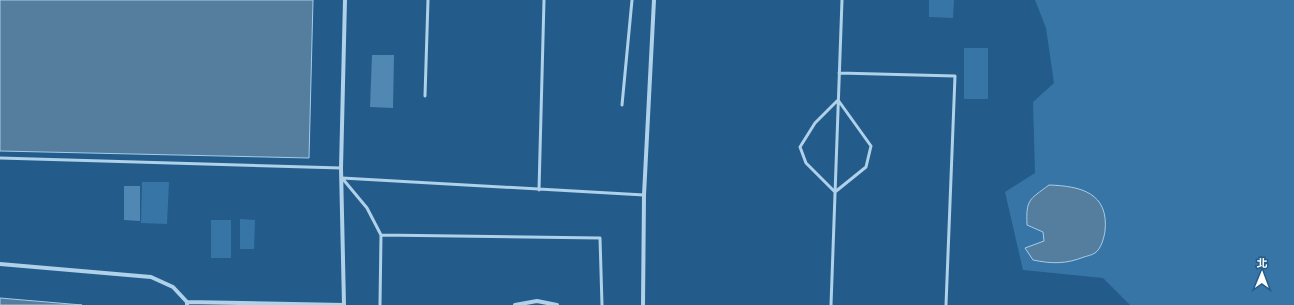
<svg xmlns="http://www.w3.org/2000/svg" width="1294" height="305" viewBox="0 0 1294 305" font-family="Cabin,'Noto Sans TC',sans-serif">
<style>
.green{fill:#3775a7}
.water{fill:#557d9d;stroke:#a3cdeb}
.building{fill:#5087b3}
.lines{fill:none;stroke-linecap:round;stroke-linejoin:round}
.service{stroke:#afd1ea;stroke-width:3}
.minor{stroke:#afd1ea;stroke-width:4}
</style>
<rect width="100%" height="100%" fill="#235b8a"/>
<!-- green -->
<path class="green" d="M929,0H954L953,18L929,17Z
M1035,0H1294V305H1130L1103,278L1023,270L1005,192L1035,173L1033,102L1054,83L1046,28Z
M964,48H988V99H964Z
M142,182H169L167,224L141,223Z
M240,219L255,220L254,249H240Z
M211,220H231V258H211Z"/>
<!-- water -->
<path class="water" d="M0,0H313L309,158L0,151Z
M1049,185C1081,186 1109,193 1105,231C1104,238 1101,249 1095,253C1092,255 1087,256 1084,257C1066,264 1052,264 1033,260L1025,248L1044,241L1043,232L1027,225C1026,199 1029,200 1049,185Z
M0,298L82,305H0Z"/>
<!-- building -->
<path class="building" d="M372,55H394L393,108L370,107Z
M124,186H140V221L124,220Z"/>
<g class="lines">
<!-- service -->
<path class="service" d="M839,73L955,76L946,305
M425,96L428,0
M838,100L871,146L866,167L835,192L806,163L800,147L815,123Z
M622,105L632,0
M0,158L341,168
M342,178L644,195
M342,178L367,208L381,235L380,305
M539,190L544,0
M381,235L600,238L602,305
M831,305L842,0"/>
<!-- minor -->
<path class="minor" d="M0,264L151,277L173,287L187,302
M187,305V302L344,305
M344,305L341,168L345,0
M515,305L537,301L557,305
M643,305L644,195L654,0"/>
</g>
<!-- north arrow -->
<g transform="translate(1262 273) rotate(1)" stroke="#235b8a" stroke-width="3" paint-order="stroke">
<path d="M0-3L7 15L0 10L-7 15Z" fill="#ffffff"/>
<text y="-6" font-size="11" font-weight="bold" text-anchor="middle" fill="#ffffff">北</text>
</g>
</svg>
